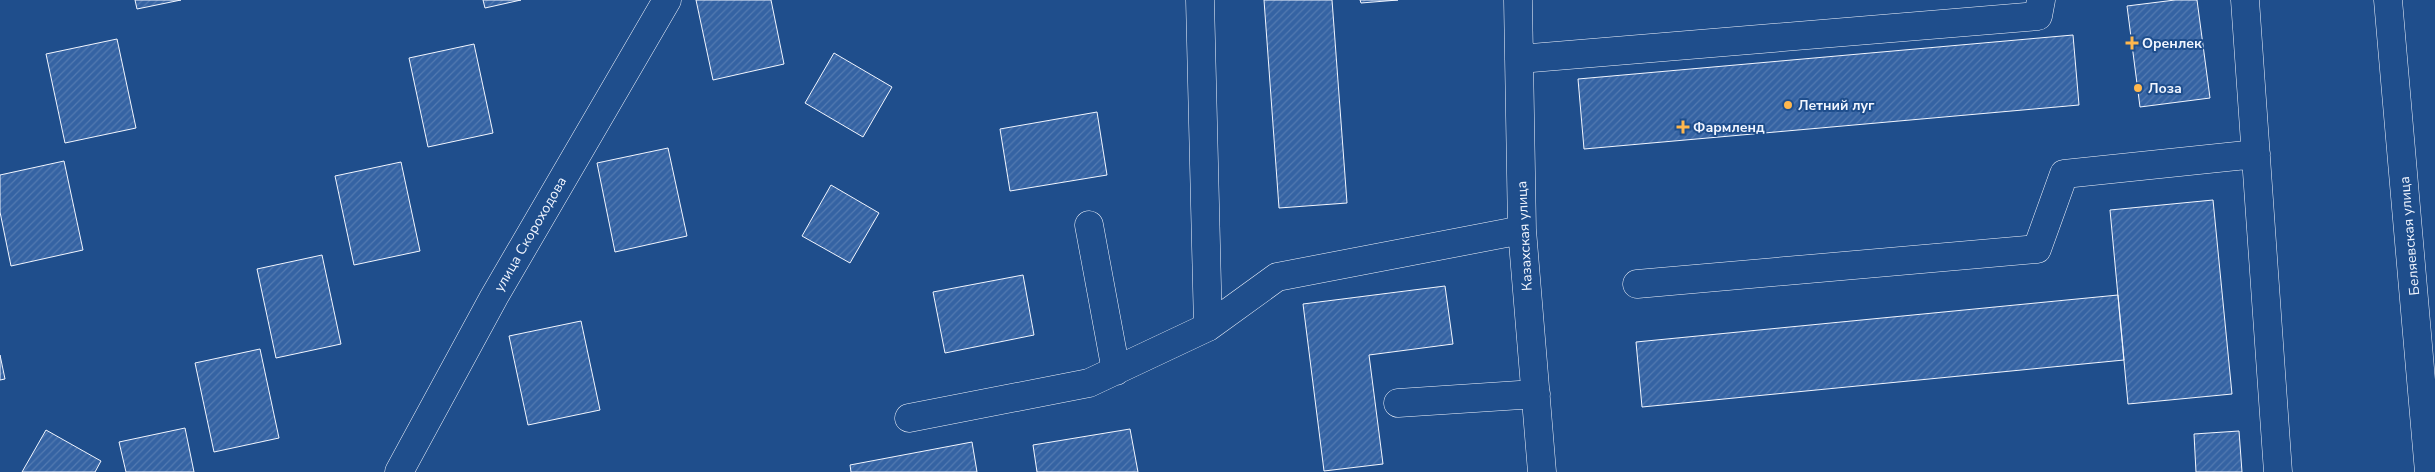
<svg xmlns="http://www.w3.org/2000/svg" width="2435" height="472" viewBox="0 0 2435 472" font-family="'Nunito Sans',sans-serif">
<style>
.building{fill:url(#building-hatch);stroke:#f2f6ff}
.lines{fill:none;stroke-linecap:round;stroke-linejoin:round}
.minor-casing{stroke:#f2f6ff;stroke-width:29}
.major-casing{stroke:#f2f6ff;stroke-width:29}
.minor{stroke:#1f4e8c;stroke-width:28}
.major{stroke:#1f4e8c;stroke-width:28}
.poi-dot{fill:#ffb74d;stroke:#1f4e8c;stroke-width:2}
.labels{text-anchor:middle;stroke-width:4;stroke-linejoin:round;paint-order:stroke}
.poi-label{font-size:14px;font-weight:bold;fill:#f2f6ff;stroke:#1f4e8c;text-anchor:start}
.street-label{font-size:14px;fill:#f2f6ff;stroke:#1f4e8c}
</style>
<defs>
<pattern id="building-hatch" width="6" height="6" patternUnits="userSpaceOnUse" patternTransform="scale(1.25)"><rect width="6" height="6" fill="#3563a3"/><path d="M-1 1l2-2M0 6l6-6M5 7l2-2" fill="none" stroke="#537ab1"/></pattern>
</defs>
<rect width="100%" height="100%" fill="#1f4e8c"/>
<!-- building -->
<path class="building" d="M135,0H181L137,9Z
M483,0H521L485,8Z
M696,0H771L784,64L713,80Z
M1264,0H1332L1347,203L1279,208Z
M1360,0H1398L1361,3Z
M2175,0H2197L2210,98L2140,107L2127,6Z
M2073,35L2079,105L1584,149L1578,79Z
M117,39L136,128L65,143L46,54Z
M474,44L493,133L428,147L409,58Z
M834,53L892,87L863,137L805,103Z
M1097,112L1107,175L1010,191L1000,129Z
M668,148L687,236L615,252L597,163Z
M64,161L83,250L11,266L0,212V175Z
M401,162L420,251L354,265L335,176Z
M831,185L879,213L850,263L802,236Z
M2213,200L2232,394L2128,404L2110,210Z
M322,255L341,344L276,358L257,269Z
M1023,275L1034,335L945,353L933,292Z
M1445,286L1453,344L1369,355L1383,464L1324,471L1303,304Z
M2118,295L2124,360L1642,407L1636,342Z
M581,321L600,410L528,425L509,336Z
M260,349L279,438L214,452L195,363Z
M0,355L5,379L0,380Z
M185,428L194,472H126L119,442Z
M1130,429L1138,472H1037L1033,445Z
M46,430L101,461L95,472H22Z
M2239,431L2242,472H2196L2194,434Z
M972,442L977,472H851L850,465Z"/>
<g class="lines">
<!-- minor casing -->
<g class="minor-casing">
<path id="minor" d="M1200,0L1208,327
M1518,0L1522,230L1542,472
M2245,0L2278,472
M1519,59L2038,16L2041,0
M1089,225L1116,371
M1637,284L2037,249L2064,174L2256,154
M1398,403L1536,394
M909,418L1089,383L1208,327L1277,277L1522,230
M399,472L494,297L667,0"/>
</g>
<!-- major casing -->
<g class="major-casing">
<path id="major" d="M2388,0L2429,472"/>
</g>
<!-- minor -->
<use href="#minor" class="minor"/>
<!-- major -->
<use href="#major" class="major"/>
</g>
<!-- markers -->
<g class="poi-dot">
<path d="M2129.5 35.5h5v5h5v5h-5v5h-5v-5h-5v-5h5z"/>
<circle cx="2138" cy="88" r="5"/>
<circle cx="1788" cy="105" r="5"/>
<path d="M1680.5 119.5h5v5h5v5h-5v5h-5v-5h-5v-5h5z"/>
</g>
<g class="labels">
<!-- poi labels -->
<g class="poi-label">
<text x="2142" y="48">Оренлек</text>
<text x="2148" y="93">Лоза</text>
<text x="1798" y="110">Летний луг</text>
<text x="1693" y="132">Фармленд</text>
</g>
<!-- street labels -->
<g class="street-label">
<text transform="translate(530 234) rotate(-60)" y="5">улица Скороходова</text>
<text transform="translate(1524 236) rotate(-93)" y="5">Казахская улица</text>
<text transform="translate(2409 236) rotate(-95)" y="5">Беляевская улица</text>
</g>
</g>
</svg>
